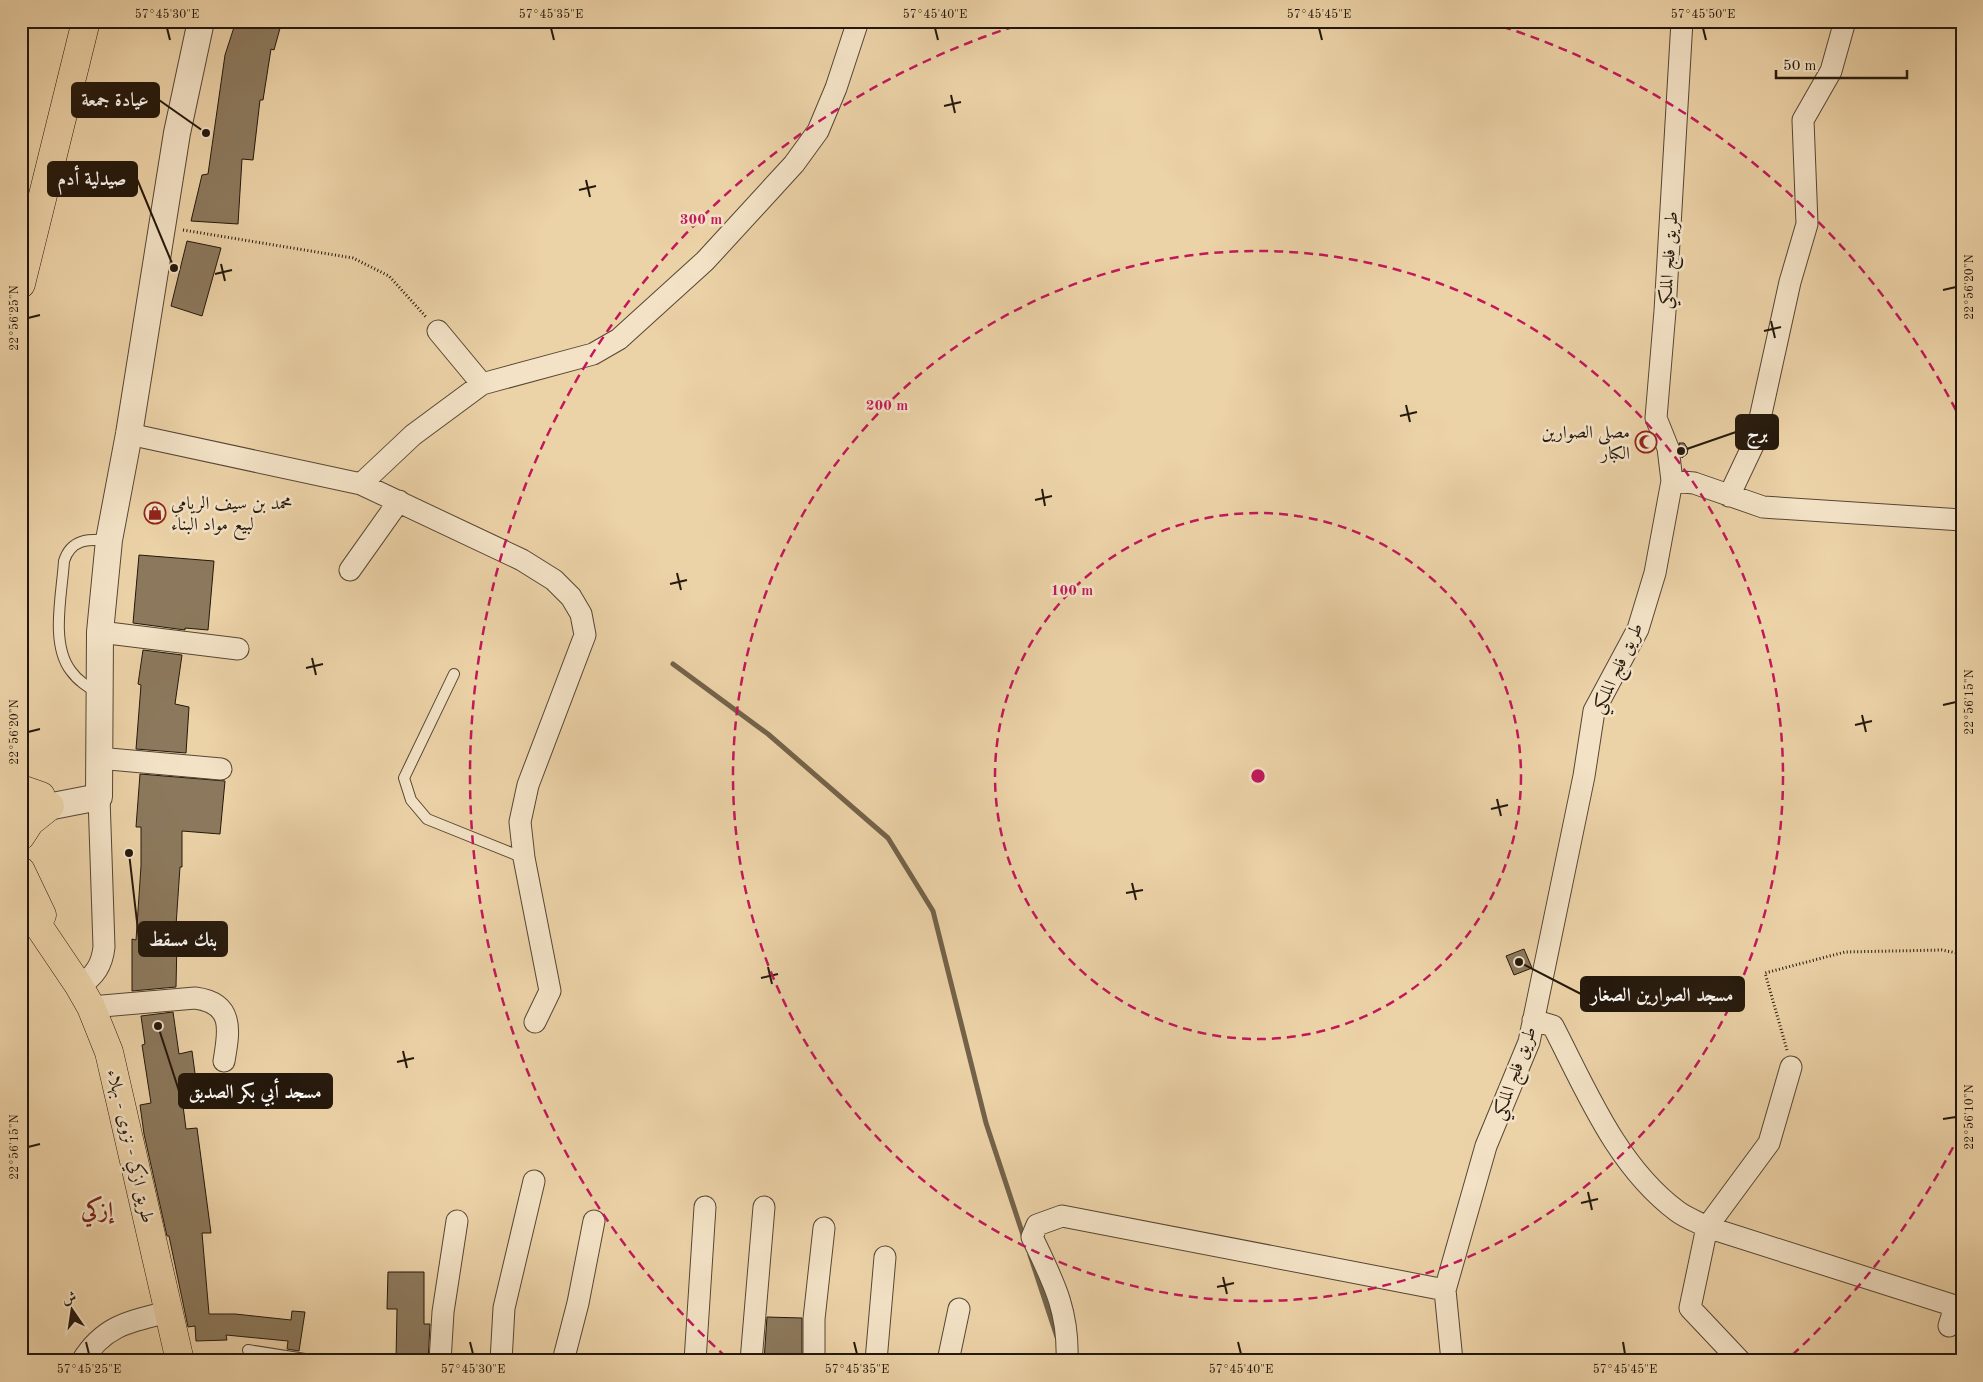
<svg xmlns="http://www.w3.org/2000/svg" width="1983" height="1382" viewBox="0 0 1983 1382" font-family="'Old Standard TT',Amiri,serif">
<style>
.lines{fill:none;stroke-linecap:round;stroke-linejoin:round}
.stream{stroke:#736249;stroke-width:5}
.building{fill:#8c795d;stroke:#24180c}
.service-casing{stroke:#564633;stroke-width:12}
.minor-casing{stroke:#564633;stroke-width:23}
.tertiary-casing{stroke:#564633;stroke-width:28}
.primary-casing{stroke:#24180c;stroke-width:29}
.path{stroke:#24180c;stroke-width:3;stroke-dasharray:1 2.5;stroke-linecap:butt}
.service{stroke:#f3e2c6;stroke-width:10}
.minor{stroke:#f3e2c6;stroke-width:21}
.tertiary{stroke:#f3e2c6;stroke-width:26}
.primary{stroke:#ecd2a7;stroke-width:28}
.ticks{fill:none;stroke:#24180c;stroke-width:2}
.ring{fill:none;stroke:#c2185b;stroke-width:2.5;stroke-dasharray:9 6}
.labels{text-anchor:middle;stroke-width:5;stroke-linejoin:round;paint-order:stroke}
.street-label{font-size:18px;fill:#24180c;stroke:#f3e2c6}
.poi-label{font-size:18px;fill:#24180c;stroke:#f3e2c6;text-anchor:end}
.district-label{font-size:22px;font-weight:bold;fill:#7a1f14;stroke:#f3e2c6}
.centre{fill:#c2185b;stroke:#f3e2c6;stroke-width:2.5}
.ring-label{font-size:15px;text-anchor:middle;font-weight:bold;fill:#c2185b;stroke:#f3e2c6;stroke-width:5;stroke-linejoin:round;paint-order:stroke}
.leader{fill:none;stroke:#24180c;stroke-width:2}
.callout-dot{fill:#24180c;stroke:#f3e2c6;stroke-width:2}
.callout{fill:#24180c;stroke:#24180c;stroke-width:2}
.callout-label{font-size:19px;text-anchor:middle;font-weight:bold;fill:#fff}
.neatline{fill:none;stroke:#24180c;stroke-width:2}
.ticks-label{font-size:12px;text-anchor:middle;fill:#24180c}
</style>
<rect width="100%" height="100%" fill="#ecd2a7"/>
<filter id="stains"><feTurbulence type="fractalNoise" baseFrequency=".004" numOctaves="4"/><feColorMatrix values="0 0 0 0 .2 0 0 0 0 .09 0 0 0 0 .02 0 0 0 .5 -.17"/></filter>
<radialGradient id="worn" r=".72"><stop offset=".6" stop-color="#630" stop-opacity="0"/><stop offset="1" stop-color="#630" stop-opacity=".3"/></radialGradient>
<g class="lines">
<!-- stream -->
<path class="stream" d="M673,664L768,734L888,838L933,911L986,1123L1024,1238
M1030,1255L1057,1337"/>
</g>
<!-- building -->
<path class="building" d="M236,21H282L274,50L271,49L263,100H260L253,160L242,159L238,224L191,221L202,175L208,174L225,55Z
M187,241L221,248L202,316L171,306Z
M1679,443H1684L1688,449L1687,454L1683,457L1682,458Z
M139,555L214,561L208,630L185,628V630L133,623Z
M143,650L182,655L175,704L189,707L186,753L136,749L141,685L138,684Z
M140,774L225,781L220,834L182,831V867H180L175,940H177L176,987L132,991V939L136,940L141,866V827H136Z
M1524,949L1532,968L1514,975L1506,956Z
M173,1012L179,1054L192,1051L198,1096L182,1098L186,1129L197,1128L211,1233H202L209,1314H235L291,1320L292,1311L305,1312L299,1351L287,1349L288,1341L226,1335L227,1340L196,1341L195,1326L188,1327L169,1236H167L144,1134L140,1105L151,1103L142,1045L145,1044L141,1016Z
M388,1272H424V1324H430L428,1361H396L397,1309H387Z
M767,1317L802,1318V1361H764Z"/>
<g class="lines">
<!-- service casing -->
<g class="service-casing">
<path id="service" d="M454,674L404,778L411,800L427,819L524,858
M98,693C88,687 78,681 71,671C50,644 62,594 64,561C71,539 88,539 108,540
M248,1350L305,1359V1361"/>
</g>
<!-- minor casing -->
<g class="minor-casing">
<path id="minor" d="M438,331L482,384
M129,434L361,484L522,560L554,580L571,597L581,614L585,635L528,785L520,822L524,858L550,991L535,1022
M1672,481L1694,483L1763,507L1962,520
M361,484L413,435L482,384L593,354L619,339L705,261L794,164L818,131L836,88L858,21
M1729,496L1755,441L1790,282L1807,224L1803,120L1831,71L1845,21
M350,570L399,501
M100,632L238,649
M98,758L221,769
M79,986C95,976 102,965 104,947L99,797
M91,1007L195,998C235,1003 229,1032 224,1061
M1533,1020L1553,1026C1587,1092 1617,1166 1677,1211C1686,1218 1698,1222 1707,1227L1955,1306L1949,1326
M82,1361C104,1325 131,1321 169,1312
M440,1361L443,1312L457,1221
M501,1361L504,1308L534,1181
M563,1361L578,1303L594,1221
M695,1361L705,1207
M751,1361L764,1207
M814,1361V1319L824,1228
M876,1361L885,1257
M948,1361L959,1309
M1067,1361C1069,1310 1053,1281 1032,1237L1037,1225L1062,1216L1445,1290
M1452,1361L1445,1290L1486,1146L1529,1042L1584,776L1594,711L1638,629L1655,573L1672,481L1668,448L1656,418L1665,311L1682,21
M1740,1361L1690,1308L1707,1227L1769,1143L1791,1067"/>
</g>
<!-- tertiary casing -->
<g class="tertiary-casing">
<path id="tertiary" d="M27,811L99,797L100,632L109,540L129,434L177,133L201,21"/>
</g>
<!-- primary casing -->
<g class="primary-casing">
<path id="primary" d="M21,284L86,21
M21,789L41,796
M21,836L30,822L50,806
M21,871L42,915
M21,900L79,986L91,1007L109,1052L180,1361"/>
</g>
<!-- path -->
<path class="path" d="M183,230L353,258L389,276L427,318
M1787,1050L1765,973L1845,952L1942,950L1962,954"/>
<!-- service -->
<use href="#service" class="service"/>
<!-- minor -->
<use href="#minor" class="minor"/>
<!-- tertiary -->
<use href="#tertiary" class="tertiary"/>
<!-- primary -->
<use href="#primary" class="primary"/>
</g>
<!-- ticks -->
<path class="ticks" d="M167,28L170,40M551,28L554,40M935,28L938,40M1319,28L1322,40M1703,28L1706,40M951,95L955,113M944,106L961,102M586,180L590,197M579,190L596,186M221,264L225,281M215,274L232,270M1943,290L1956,287M28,318L40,315M1771,321L1775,338M1764,331L1781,327M1406,405L1410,422M1400,416L1417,412M1042,489L1045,506M1035,500L1052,496M677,573L681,590M670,584L687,580M312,658L316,675M306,668L323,664M1943,705L1956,702M1862,715L1866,732M1855,725L1872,721M28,732L40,729M1497,799L1501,816M1491,809L1508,805M1132,883L1136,900M1126,893L1143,890M768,967L772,984M761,978L778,974M403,1051L407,1068M397,1062L414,1058M1943,1119L1956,1117M28,1147L40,1144M1588,1192L1592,1210M1581,1203L1598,1199M1223,1277L1227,1294M1217,1287L1234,1283M86,1342L89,1354M470,1342L473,1354M854,1342L857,1354M1238,1342L1241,1354M1623,1342L1625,1354"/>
<!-- distance rings -->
<g class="ring">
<circle cx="1258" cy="776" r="263"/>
<circle cx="1258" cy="776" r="525"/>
<path d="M1960 1134A788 788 0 0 1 1790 1357M726 1357A788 788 0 0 1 1028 22M1488 22A788 788 0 0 1 1960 418"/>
</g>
<!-- icons -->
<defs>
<g id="mosque-ring" transform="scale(1.125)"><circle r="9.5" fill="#f3e2c6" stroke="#8f2418" stroke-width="1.5"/><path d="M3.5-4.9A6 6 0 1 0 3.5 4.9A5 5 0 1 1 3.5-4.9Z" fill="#8f2418"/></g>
<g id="shop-ring" transform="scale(1.125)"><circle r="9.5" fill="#f3e2c6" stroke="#8f2418" stroke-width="1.5"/><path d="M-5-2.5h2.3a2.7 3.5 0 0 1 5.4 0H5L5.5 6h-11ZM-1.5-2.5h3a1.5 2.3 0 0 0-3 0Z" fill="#8f2418"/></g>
</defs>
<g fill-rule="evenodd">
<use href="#mosque-ring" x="1646" y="442"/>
<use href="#shop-ring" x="155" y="513"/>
</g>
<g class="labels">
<!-- street labels -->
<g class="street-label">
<text transform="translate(1668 260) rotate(-86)" y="6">طريق فلج الملكي</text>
<text transform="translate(1617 668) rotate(-65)" y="6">طريق فلج الملكي</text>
<text transform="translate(1514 1073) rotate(-70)" y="6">طريق فلج الملكي</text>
<text transform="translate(131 1146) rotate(77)" y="6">طريق ازكي - نزوى - بهلاء</text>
</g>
<!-- poi labels -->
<g class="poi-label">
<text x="1630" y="438">مصلى الصوارين<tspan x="1630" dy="21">الكبار</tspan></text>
<text x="171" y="509" text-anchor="start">محمد بن سيف الريامي<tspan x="171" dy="21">لبيع مواد البناء</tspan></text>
</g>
<!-- district labels -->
<g class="district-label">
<text x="97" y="1217">إزكي</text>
</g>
</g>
<circle cx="1258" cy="776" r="8" class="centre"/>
<g class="ring-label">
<text x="701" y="224">300 m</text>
<text x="887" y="410">200 m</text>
<text x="1072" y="595">100 m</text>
</g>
<!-- callouts -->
<path class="leader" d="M206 133L159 100M174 268L137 179M1681 451L1736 432M129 853L139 939M1519 962L1581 994M158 1026L179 1091"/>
<g class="callout-dot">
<circle cx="206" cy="133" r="5"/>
<circle cx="174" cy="268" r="5"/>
<circle cx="1681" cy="451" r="5"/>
<circle cx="129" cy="853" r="5"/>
<circle cx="1519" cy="962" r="5"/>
<circle cx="158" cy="1026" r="5"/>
</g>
<g class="callout">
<rect x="72" y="83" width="87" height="34" rx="5"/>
<rect x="48" y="162" width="89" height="34" rx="5"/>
<rect x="1736" y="415" width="42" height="34" rx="5"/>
<rect x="139" y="922" width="88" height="34" rx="5"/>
<rect x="1581" y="977" width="163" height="34" rx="5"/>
<rect x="179" y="1074" width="153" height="34" rx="5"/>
</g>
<g class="callout-label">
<text x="115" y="106">عيادة جمعة</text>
<text x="92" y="185">صيدلية أدم</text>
<text x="1757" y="439">برج</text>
<text x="183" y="946">بنك مسقط</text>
<text x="1662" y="1001">مسجد الصوارين الصغار</text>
<text x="255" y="1098">مسجد أبي بكر الصديق</text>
</g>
<!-- margin -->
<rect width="1983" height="1382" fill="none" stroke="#ecd2a7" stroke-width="55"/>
<!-- north arrow -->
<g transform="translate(72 1310) rotate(347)" stroke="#f3e2c6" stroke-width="4" paint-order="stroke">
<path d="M0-4L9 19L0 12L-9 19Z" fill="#24180c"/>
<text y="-8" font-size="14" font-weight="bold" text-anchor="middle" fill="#24180c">ش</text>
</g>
<!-- scale -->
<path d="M1776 70v8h131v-8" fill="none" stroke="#24180c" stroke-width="2.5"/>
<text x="1783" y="70" font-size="15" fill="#24180c" stroke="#f3e2c6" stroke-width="4" paint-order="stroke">50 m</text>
<rect x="28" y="28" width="1928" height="1326" class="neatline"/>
<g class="ticks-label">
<text x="167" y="18">57°45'30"E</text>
<text x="551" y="18">57°45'35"E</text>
<text x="935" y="18">57°45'40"E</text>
<text x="1319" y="18">57°45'45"E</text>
<text x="1703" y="18">57°45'50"E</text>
<text transform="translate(1969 287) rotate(-90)" y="4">22°56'20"N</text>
<text transform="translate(14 318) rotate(-90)" y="4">22°56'25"N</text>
<text transform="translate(1969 702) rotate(-90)" y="4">22°56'15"N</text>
<text transform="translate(14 732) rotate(-90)" y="4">22°56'20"N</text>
<text transform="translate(1969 1117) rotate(-90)" y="4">22°56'10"N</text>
<text transform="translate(14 1147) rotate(-90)" y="4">22°56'15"N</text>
<text x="89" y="1373">57°45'25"E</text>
<text x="473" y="1373">57°45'30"E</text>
<text x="857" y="1373">57°45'35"E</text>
<text x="1241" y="1373">57°45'40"E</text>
<text x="1625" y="1373">57°45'45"E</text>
</g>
<rect width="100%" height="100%" filter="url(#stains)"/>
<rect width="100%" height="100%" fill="url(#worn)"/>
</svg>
